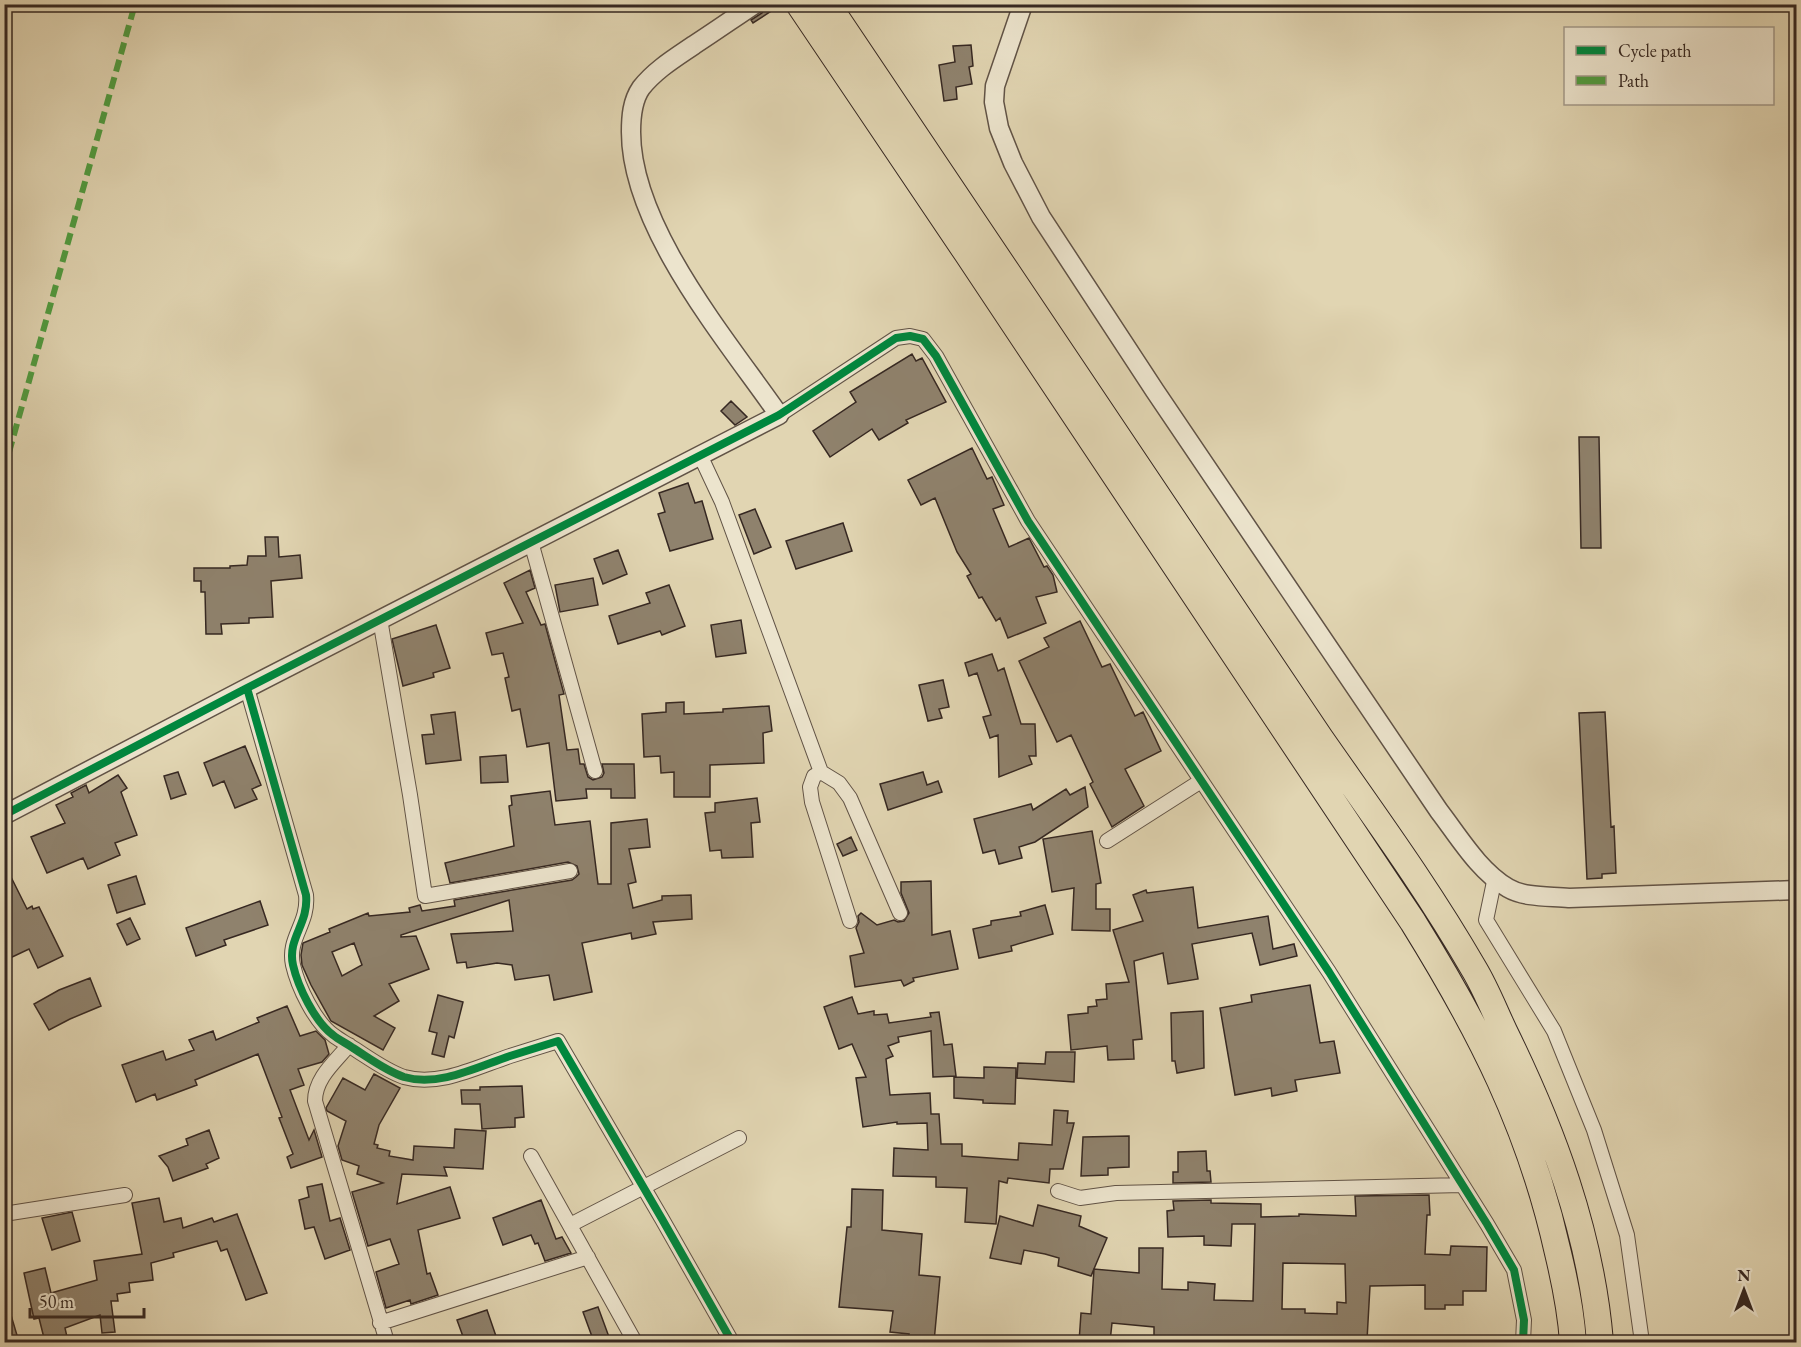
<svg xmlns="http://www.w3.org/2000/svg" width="1801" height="1347" viewBox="0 0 1801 1347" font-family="'EB Garamond',serif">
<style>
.building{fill:#8f826d;stroke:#362822;stroke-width:1.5;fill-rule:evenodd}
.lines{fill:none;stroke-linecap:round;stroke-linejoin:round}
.minor-casing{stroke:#615346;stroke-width:16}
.tertiary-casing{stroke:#615346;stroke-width:21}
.motorway-casing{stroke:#362822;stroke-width:28}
.minor{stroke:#ece4cd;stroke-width:14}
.tertiary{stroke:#ece4cd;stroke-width:18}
.motorway{stroke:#e1d5b2;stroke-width:26}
.quiet{stroke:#519c40;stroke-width:6;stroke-dasharray:12 6;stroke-linecap:butt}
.cycleway-casing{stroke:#ece4cd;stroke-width:11}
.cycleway{stroke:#00873e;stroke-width:8}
</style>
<rect width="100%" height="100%" fill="#e1d5b2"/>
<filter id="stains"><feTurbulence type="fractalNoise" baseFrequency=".00333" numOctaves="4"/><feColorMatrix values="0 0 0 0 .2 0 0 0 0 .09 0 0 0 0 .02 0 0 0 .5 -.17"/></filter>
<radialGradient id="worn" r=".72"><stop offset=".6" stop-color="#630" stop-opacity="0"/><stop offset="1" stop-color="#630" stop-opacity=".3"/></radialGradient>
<!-- building -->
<path class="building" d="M766,4H782L753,23L751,20L762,13Z
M971,45L973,66L969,67L972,84L956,87L957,99L944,101L939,65L955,62L953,46Z
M912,354L916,361L922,358L946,402L906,420L908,423L879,440L872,429L830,457L813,431L856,402L850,392Z
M731,401L747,417L735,425L721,411Z
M1579,437H1599L1601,548H1581Z
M972,448L987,479L992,477L1004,505L993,509L1009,547L1029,538L1044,567L1047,566L1053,575L1057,592L1036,597L1046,623L1008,638L1000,618L996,621L982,597L979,598L967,576L971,574L957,552L935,498L921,505L908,480Z
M688,483L695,503L702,501L713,539L670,551L658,514L665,512L659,493Z
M755,509L771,547L754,554L739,515Z
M843,523L852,551L796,569L786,541Z
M265,537H278L279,557L300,555L302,578L271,581L273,617L249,618V623L221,624L222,634H206L205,592H201V581H194V568H230V566L247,565L248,556H266Z
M618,550L627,574L603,584L594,559Z
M530,570L535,588L526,592L541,625L545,624L564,694L559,695L567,750L578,749L580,764H584L588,777L593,780L602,777L604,773L602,764H634L635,798H611V789H586L587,798L556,801L549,743L527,747L520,709L512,711L505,678L509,677L503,653L492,655L486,633L523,623L504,583Z
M593,578L598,605L560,612L555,585Z
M669,585L685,626L662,635L660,631L618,644L609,616L650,603L646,593Z
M741,620L746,653L716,657L711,625Z
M1080,621L1102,667L1110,664L1135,716L1143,712L1161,751L1125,769L1144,806L1112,827L1090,784L1093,782L1071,735L1057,742L1019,661L1049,647L1044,638Z
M436,625L450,668L433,673L434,677L403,686L392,639Z
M992,654L998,671L1004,668L1021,724H1035L1036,756H1029L1032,764L999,777L998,735L990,738L983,717L991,715L977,673L969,676L965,663Z
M943,680L949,707L939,709L942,718L928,721L919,685Z
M684,702V714L723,712V709L769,706L772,731L763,733L764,763L710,765V797H674V772L661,773L660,756L644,757L642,714L666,712V703Z
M455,712L461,760L426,764L422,735L434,734L431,715Z
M1605,712L1611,827L1614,826L1616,873L1602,874V878L1587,879L1579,713Z
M245,746L261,785L252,789L257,799L235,808L224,781L213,786L204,763Z
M506,755L508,782L481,783L480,757Z
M178,772L186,794L171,799L164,776Z
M923,772L927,785L938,781L942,792L888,810L880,784Z
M118,775L127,788L121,792L137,835L115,843L120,855L88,869L83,858L47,873L31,837L65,823L56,805L73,797L71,793L86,785L89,793Z
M1085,787L1088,807L1035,842L1019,847L1022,858L999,864L995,850L983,853L974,819L1031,804L1033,810L1066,789L1070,795Z
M550,791L555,825L590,821L598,884H611V823L647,819L650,847L629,849L636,882L628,884L633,908L662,900V896L691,895L692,919L653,922L656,934L632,939L631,933L582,943L592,992L554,1000L549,975L515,980L512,965L497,963L467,968L466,962L457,963L451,934L513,931L509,900L401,935V937L416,936L429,969L389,984L399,1001L374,1016L395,1028L383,1050L331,1021L311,985L302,965L301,955L303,943L330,932L329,929L368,913L369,916L410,912L409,908L420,905L422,911L455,906L454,900L572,880L576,877L579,874L577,866L568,862L450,883L445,863L514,846L509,806L512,805L511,796ZM354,943L362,965L342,976L332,952Z
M757,798L760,822L751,823L753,857L722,858L721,850L710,851L705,813L715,812V803Z
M1092,831L1101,883L1096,884V909H1110V931L1072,930L1074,888L1052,892L1043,839Z
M851,837L857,850L843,856L837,844Z
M4,863L27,909L32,906L33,909L39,907L63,956L38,968L29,949L8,959L4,951Z
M136,876L145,904L117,913L108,885Z
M931,881L932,935L950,931L958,969L913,978L914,981L904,986L901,980L855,987L850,956L864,953L856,928L859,922L858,916L861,913L877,925L894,920L898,922L904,921L909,913L901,893V882Z
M1193,887L1198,928L1268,916L1273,949L1294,944L1297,956L1260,965L1252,933L1192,944L1198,979L1168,984L1163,953L1134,961L1142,1039L1133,1040L1134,1059L1108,1060L1107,1046L1071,1050L1068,1015L1088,1013V1007L1097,1006L1096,1000L1107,999L1106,984L1129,982L1113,930L1143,921L1133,895L1146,890L1147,893Z
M260,901L268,925L224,940L226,945L196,956L186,928Z
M1045,905L1053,934L1011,946L1012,951L979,958L973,929L991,925V921L1021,916L1020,912Z
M130,918L140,939L127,945L117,924Z
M90,978L101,1006L70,1019L49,1030L34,1004L59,990Z
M1310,985L1320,1043L1334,1041L1340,1073L1295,1080L1297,1091L1272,1096L1271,1088L1235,1095L1220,1008L1252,1002L1251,995Z
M438,995L463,1002L454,1038L449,1036L444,1057L432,1054L437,1033L429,1031Z
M852,997L858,1014L874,1011V1015L887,1014L889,1023L931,1017L930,1013L939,1012L944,1045L952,1044L956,1076L933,1077L931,1031L898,1037L899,1042L888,1046L893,1056L886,1059L890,1095L930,1093L931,1114H939L941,1144H962V1156L1018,1160L1019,1143L1052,1145L1054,1110L1068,1111L1067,1123H1074L1063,1169H1050L1049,1183L1008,1178L1007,1183L999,1181L996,1224L965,1222L967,1188L936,1187V1177L893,1176L894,1148L928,1150L927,1123L897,1124V1122L863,1127L856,1078L866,1077L852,1044L839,1049L824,1007Z
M287,1006L300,1036L316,1031L325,1040L329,1054L322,1062L298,1069L304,1085L290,1090L309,1140L314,1130L322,1157L291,1168L287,1157L293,1154L279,1118L282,1117L258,1054L195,1080L197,1085L157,1100L155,1094L136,1102L122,1065L163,1051L166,1060L194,1050L189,1040L213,1031L216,1040L259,1022L257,1018Z
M1203,1011L1204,1068L1177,1073L1175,1061H1172L1171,1013Z
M1046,1052H1075L1074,1082L1017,1078L1018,1063L1045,1064Z
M984,1067L1016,1068L1015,1104L983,1103V1100L954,1098V1077L984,1078Z
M374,1074L400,1088L379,1125L374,1144L378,1145L377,1148L390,1151L389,1156L413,1160L414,1146L454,1148L455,1129L486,1131L483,1169L444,1167L447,1176L402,1174L397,1204L450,1187L460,1218L418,1230L427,1274L430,1273L438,1295L411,1304L410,1300L386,1308L376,1272L399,1264L390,1239L368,1246L352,1192L383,1183L357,1174L359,1166L342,1160L338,1146L346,1121L327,1111L326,1108L343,1078L365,1090Z
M522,1086L524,1117L515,1118V1127L482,1129L480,1104H462L461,1090H480V1087Z
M209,1130L219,1158L206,1164L208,1168L173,1181L168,1167L159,1156L188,1145L186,1139Z
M1129,1136V1167L1108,1168V1175L1081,1176L1083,1137Z
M1206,1151L1207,1171H1210L1211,1182L1173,1183V1172H1178V1152Z
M322,1184L330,1221L340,1218L350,1250L325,1259L314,1227L305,1229L299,1200L309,1197L307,1187Z
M852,1189L883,1190L882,1230L922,1234L919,1275L940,1277L934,1342H908L909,1334L890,1332L893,1311L839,1307L847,1227H851Z
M1429,1195L1430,1215H1427L1425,1254L1450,1255L1451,1246L1487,1247L1486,1291H1463V1305H1445V1309H1425V1285L1370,1286L1367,1340L1346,1339V1342H1154V1327L1112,1323L1110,1342H1079L1081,1313L1091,1314L1094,1269L1139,1273V1248H1163L1162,1289L1188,1290V1282L1215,1284L1214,1300L1253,1301L1255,1224H1232L1231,1246L1204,1245V1236L1168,1237L1167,1211L1174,1210L1173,1201L1211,1200V1203L1261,1204V1217L1299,1216V1214L1356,1216L1355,1196ZM1283,1263L1345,1264L1346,1303L1337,1302V1314L1305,1313V1309H1282Z
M159,1198L164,1222L181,1218L183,1228L212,1218L214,1222L237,1214L267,1293L246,1300L227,1249L221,1251L217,1241L173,1253L174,1257L151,1263L153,1280L129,1283L130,1292L117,1294L118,1301H111L115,1332L102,1333L100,1315L65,1328L67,1337L45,1342L39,1318L34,1319L24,1273L45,1268L51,1293L97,1280L94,1261L142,1254L132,1203Z
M541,1200L556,1239L562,1237L571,1253L545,1261L538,1243L535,1244L531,1235L503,1245L493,1218Z
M1038,1205L1081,1216L1079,1226L1107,1238L1091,1276L1058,1266L1059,1258L1045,1254L1024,1250L1021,1264L990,1258L1000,1216L1033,1226Z
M72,1212L80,1241L52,1250L42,1218Z
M4,1305H8L19,1342H4Z
M598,1307L609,1337L594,1342L583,1312Z
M487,1310L498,1342H465L457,1320Z"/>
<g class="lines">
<!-- minor casing -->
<g class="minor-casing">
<path id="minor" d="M779,415L896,338L910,336L923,339L936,356L1028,521L1329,972L1487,1224L1514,1270L1524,1320L1523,1342
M700,455L722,502L821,772
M531,542L595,771
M380,619L410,795L425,896L570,871
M247,688L306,895C309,924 287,938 293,965C298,987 315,1022 333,1035C339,1040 346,1043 353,1048C369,1058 386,1071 404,1077C439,1087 477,1067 510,1056C526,1051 542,1046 558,1041L662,1219L732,1342
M1107,841L1201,781
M1495,877L1486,920L1554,1031L1594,1130L1627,1235L1642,1342
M850,921L812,802L810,787L814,776L821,772L839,783L850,798L900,913
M349,1045C335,1062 315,1078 315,1101L387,1342
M531,1156L635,1342
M1058,1191L1080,1198L1116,1193L1462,1185
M4,1214L125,1195
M570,1225L739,1138
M380,1323L588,1257"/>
</g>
<!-- tertiary casing -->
<g class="tertiary-casing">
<path id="tertiary" d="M1023,4L995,86L994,102L999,128L1013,163L1041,217L1155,391L1439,811C1459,837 1479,871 1508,888C1525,898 1550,896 1569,898L1796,890
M4,815L247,688L779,415C726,339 631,227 631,132C631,117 632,101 641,88C655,70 675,58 694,45C714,32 734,18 755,4"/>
</g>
<!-- motorway casing -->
<g class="motorway-casing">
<path id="motorway" d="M799,4L967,253L1413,922C1480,1030 1530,1127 1558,1253C1565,1282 1571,1312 1573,1342
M827,4L1320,738C1373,814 1428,889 1474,969C1486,989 1494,1010 1504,1031C1552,1129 1591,1232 1600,1342"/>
</g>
<!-- minor -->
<use href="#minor" class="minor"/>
<!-- tertiary -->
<use href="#tertiary" class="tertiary"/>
<!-- motorway -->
<use href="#motorway" class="motorway"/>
<!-- quiet -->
<path class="quiet" d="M4,470L135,4"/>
<!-- cycleway casing -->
<g class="cycleway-casing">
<path id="cycleway" d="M247,688L306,895C309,924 287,938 293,965C298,987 315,1022 333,1035C339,1040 346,1043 353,1048C369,1058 386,1071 404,1077C439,1087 477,1067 510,1056C526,1051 542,1046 558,1041L662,1219L732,1342
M4,815L247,688L779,415L896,338L910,336L923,339L936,356L1028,521L1329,972L1487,1224L1514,1270L1524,1320L1523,1342"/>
</g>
<!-- cycleway -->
<use href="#cycleway" class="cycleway"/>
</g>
<!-- margin -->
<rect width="1801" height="1347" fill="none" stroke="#e1d5b2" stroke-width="24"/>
<rect x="6" y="6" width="1789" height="1335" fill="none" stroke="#362822" stroke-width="3"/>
<rect x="12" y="12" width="1777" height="1323" fill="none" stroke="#362822" stroke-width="1.5"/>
<!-- legend -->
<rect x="1564" y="27" width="210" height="78" fill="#ece4cd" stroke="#a39989" stroke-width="1.5"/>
<rect x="1576" y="46" width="30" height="9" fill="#00873e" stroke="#a39989" stroke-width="1.5"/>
<text x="1618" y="57" font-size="18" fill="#362822">Cycle path</text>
<rect x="1576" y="76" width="30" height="9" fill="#519c40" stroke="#a39989" stroke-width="1.5"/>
<text x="1618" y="87" font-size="18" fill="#362822">Path</text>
<!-- north arrow -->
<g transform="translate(1744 1290)" stroke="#ece4cd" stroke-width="4.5" paint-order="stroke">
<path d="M0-4.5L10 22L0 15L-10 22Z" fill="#362822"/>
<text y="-9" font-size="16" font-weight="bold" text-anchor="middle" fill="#362822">N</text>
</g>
<!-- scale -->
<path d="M30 1308v9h114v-9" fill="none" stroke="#362822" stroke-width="3"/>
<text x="39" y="1308" font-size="18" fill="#362822" stroke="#ece4cd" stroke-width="4.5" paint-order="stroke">50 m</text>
<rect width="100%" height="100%" filter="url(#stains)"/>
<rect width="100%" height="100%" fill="url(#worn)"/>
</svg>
